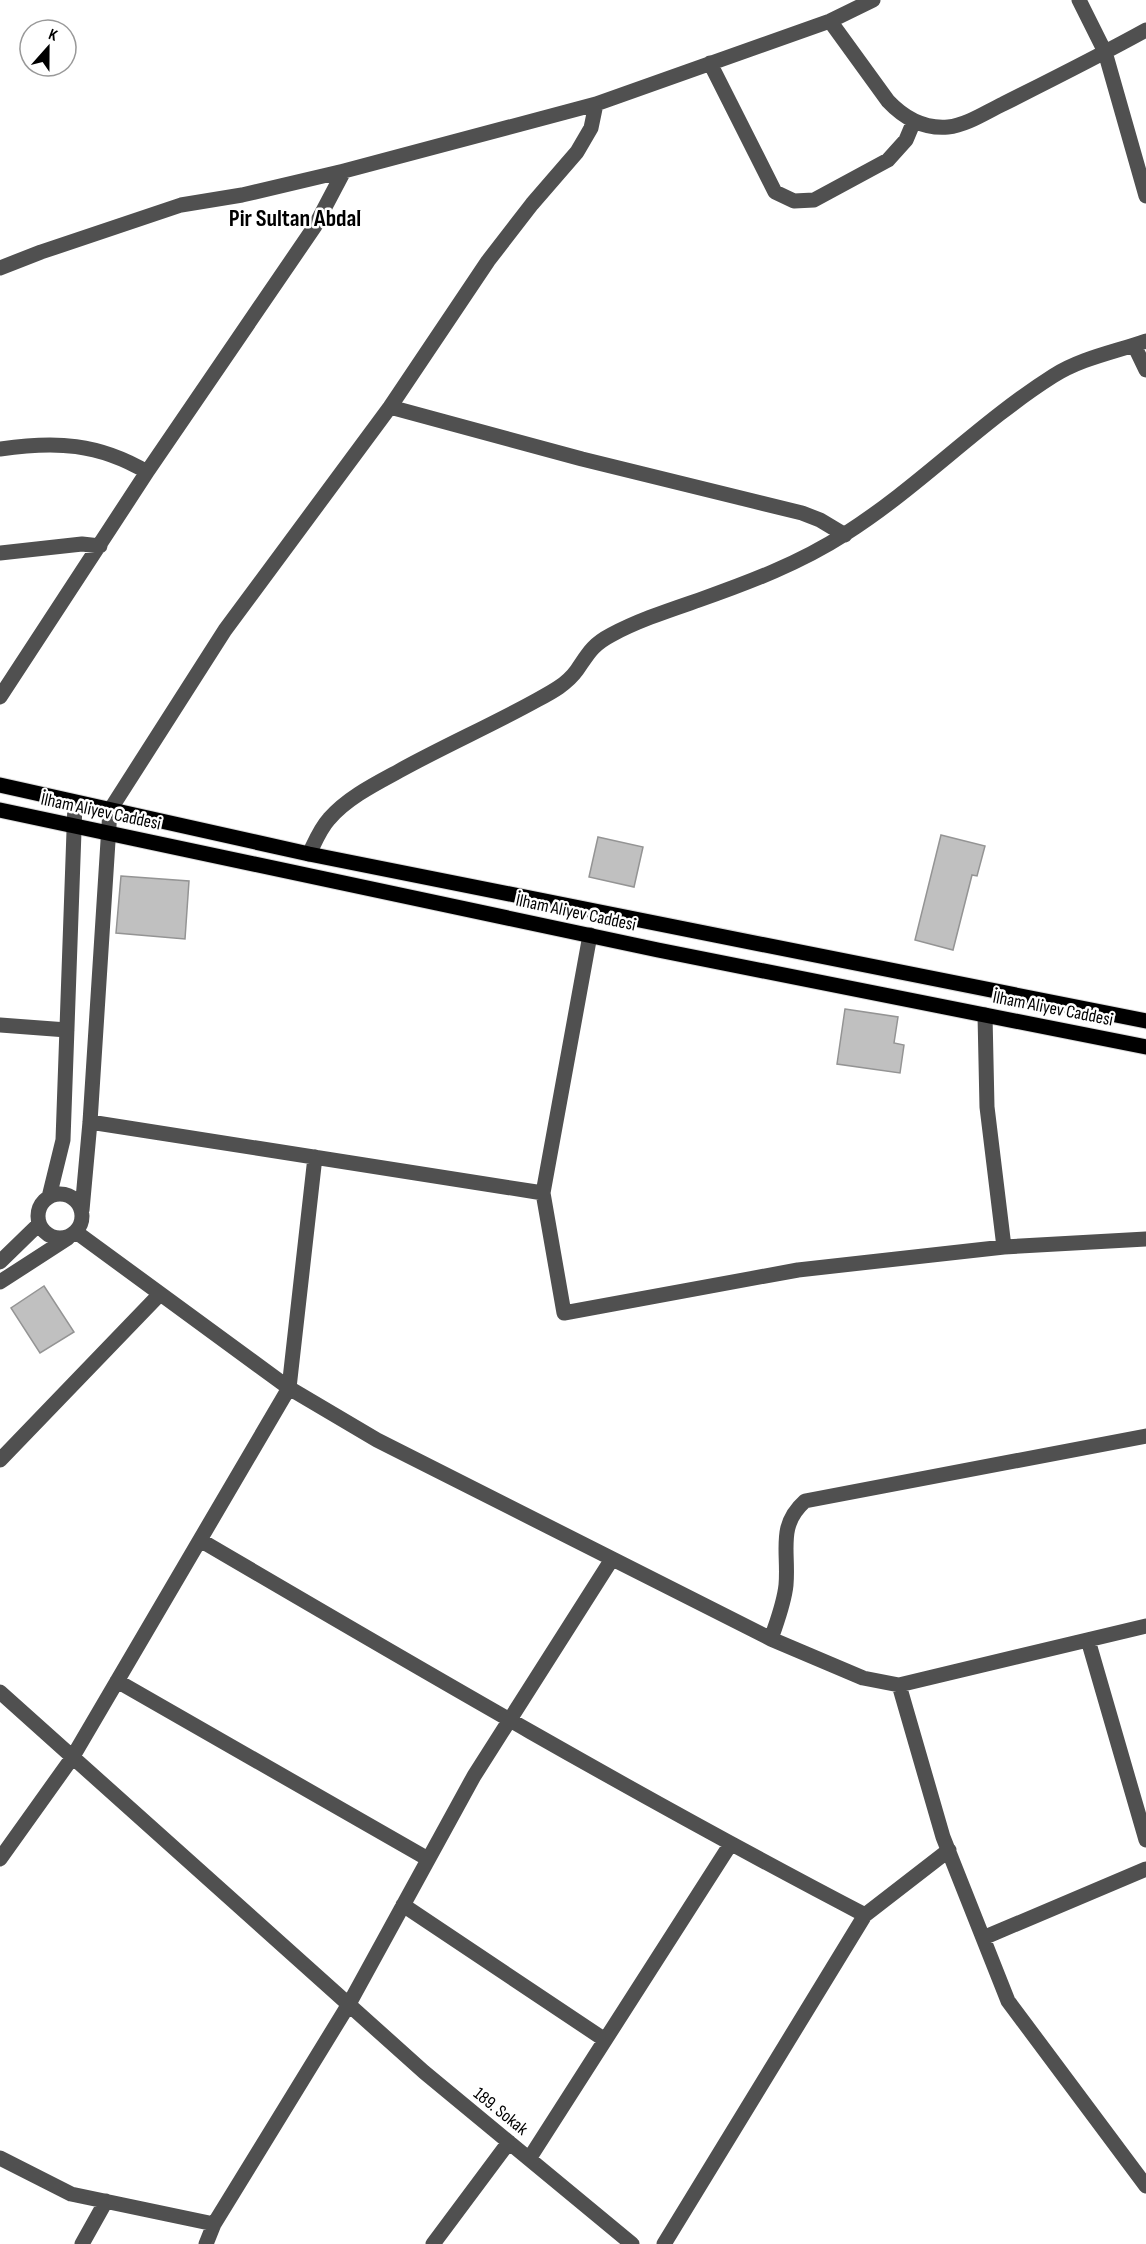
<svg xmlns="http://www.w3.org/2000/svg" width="1146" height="2244" viewBox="0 0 1146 2244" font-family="'Sofia Sans Condensed',sans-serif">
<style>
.building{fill:#c0c0c0;stroke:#949494;stroke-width:1.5}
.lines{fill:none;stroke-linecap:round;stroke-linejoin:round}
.major-casing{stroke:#dbdbdb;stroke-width:17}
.minor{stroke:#505050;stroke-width:15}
.major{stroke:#000;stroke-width:15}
.labels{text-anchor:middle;stroke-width:5;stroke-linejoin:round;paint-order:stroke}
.street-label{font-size:18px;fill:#000;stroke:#fff}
.district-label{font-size:24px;font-weight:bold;fill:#000;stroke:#fff}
</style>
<rect width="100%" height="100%" fill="#fff"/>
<!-- building -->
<path class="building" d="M941,835L985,846L977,876L972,875L953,950L915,940Z
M598,837L643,847L634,887L589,877Z
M121,876L189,881L185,939L116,933Z
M845,1009L898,1017L894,1043L904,1045L900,1073L837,1064Z
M44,1286L74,1332L40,1353L11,1308Z"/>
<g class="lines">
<!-- major casing -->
<g class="major-casing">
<path id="major" d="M0,785L309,854L1146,1021
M0,810L658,950L1146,1047"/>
</g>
<!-- minor -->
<path class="minor" d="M1079,0L1105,52L1146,196
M830,21L888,101C904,118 924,129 948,127C967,125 986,112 1003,104C1051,80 1099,56 1146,30
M710,63L775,192L794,201L814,200L888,160L906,140L914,121
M0,268L41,252L181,205L242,195L344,171L596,104L830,21L873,0
M1134,345L1146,370
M390,407L582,459L802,513L820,520L845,535
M0,449C56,441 98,443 147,472
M0,553L82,544L100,546
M0,697L147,472L315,226L344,171
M309,854C315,842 320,829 329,819C347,798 375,784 399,771C444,746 492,725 537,700C552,692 567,684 577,670C588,654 592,645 611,635C639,620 670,610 699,600C750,582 800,563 845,534C919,487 979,423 1053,376C1081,358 1115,352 1146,341
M590,935L543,1193L564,1313L798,1270L1004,1247L1146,1239
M985,1015L987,1107L1004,1247
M0,1025L67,1030
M90,1122L543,1193
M38 1216a22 22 0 1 1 44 0a22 22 0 1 1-44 0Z
M49,1197L63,1140L75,803
M82,1210L90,1122L110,810L225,630L390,407L488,261L532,204L577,152L591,128L596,104
M76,1232L289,1388L377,1440L771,1639L863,1678L899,1685L1146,1626
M0,1262L39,1224
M0,1282L68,1238
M0,1460L160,1294
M200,1540C420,1669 639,1797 865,1915L949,1850
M771,1639C777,1621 784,1604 786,1585C789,1551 777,1526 805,1501L1146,1436
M1088,1640L1146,1840
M117,1681L428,1859
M899,1685L943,1837L1008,2001L1146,2186
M0,1692L424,2072L632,2244
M0,1859L72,1758L289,1388L315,1157
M403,1905L605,2040
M983,1938L1146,1869
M0,2158L71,2194L214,2224
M529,2159L730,1845
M82,2244L106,2201
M206,2244L214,2224L349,2004L474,1776L612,1559
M433,2244L509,2142
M664,2244L865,1915"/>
<!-- major -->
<use href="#major" class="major"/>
</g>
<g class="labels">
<!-- street labels -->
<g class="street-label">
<text transform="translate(101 811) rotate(12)" y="6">İlham Aliyev Caddesi</text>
<text transform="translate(576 912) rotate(12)" y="6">İlham Aliyev Caddesi</text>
<text transform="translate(1053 1008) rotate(11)" y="6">İlham Aliyev Caddesi</text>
<text transform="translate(501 2111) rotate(39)" y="6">189. Sokak</text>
</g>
<!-- district labels -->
<g class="district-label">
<text x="295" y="226">Pir Sultan Abdal</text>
</g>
</g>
<!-- north arrow -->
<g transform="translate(48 48) rotate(21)"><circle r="28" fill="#ffffff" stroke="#999999" stroke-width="1.5"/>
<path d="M0-4.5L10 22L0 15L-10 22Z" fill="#000000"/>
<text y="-9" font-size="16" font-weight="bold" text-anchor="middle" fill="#000000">K</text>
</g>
</svg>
